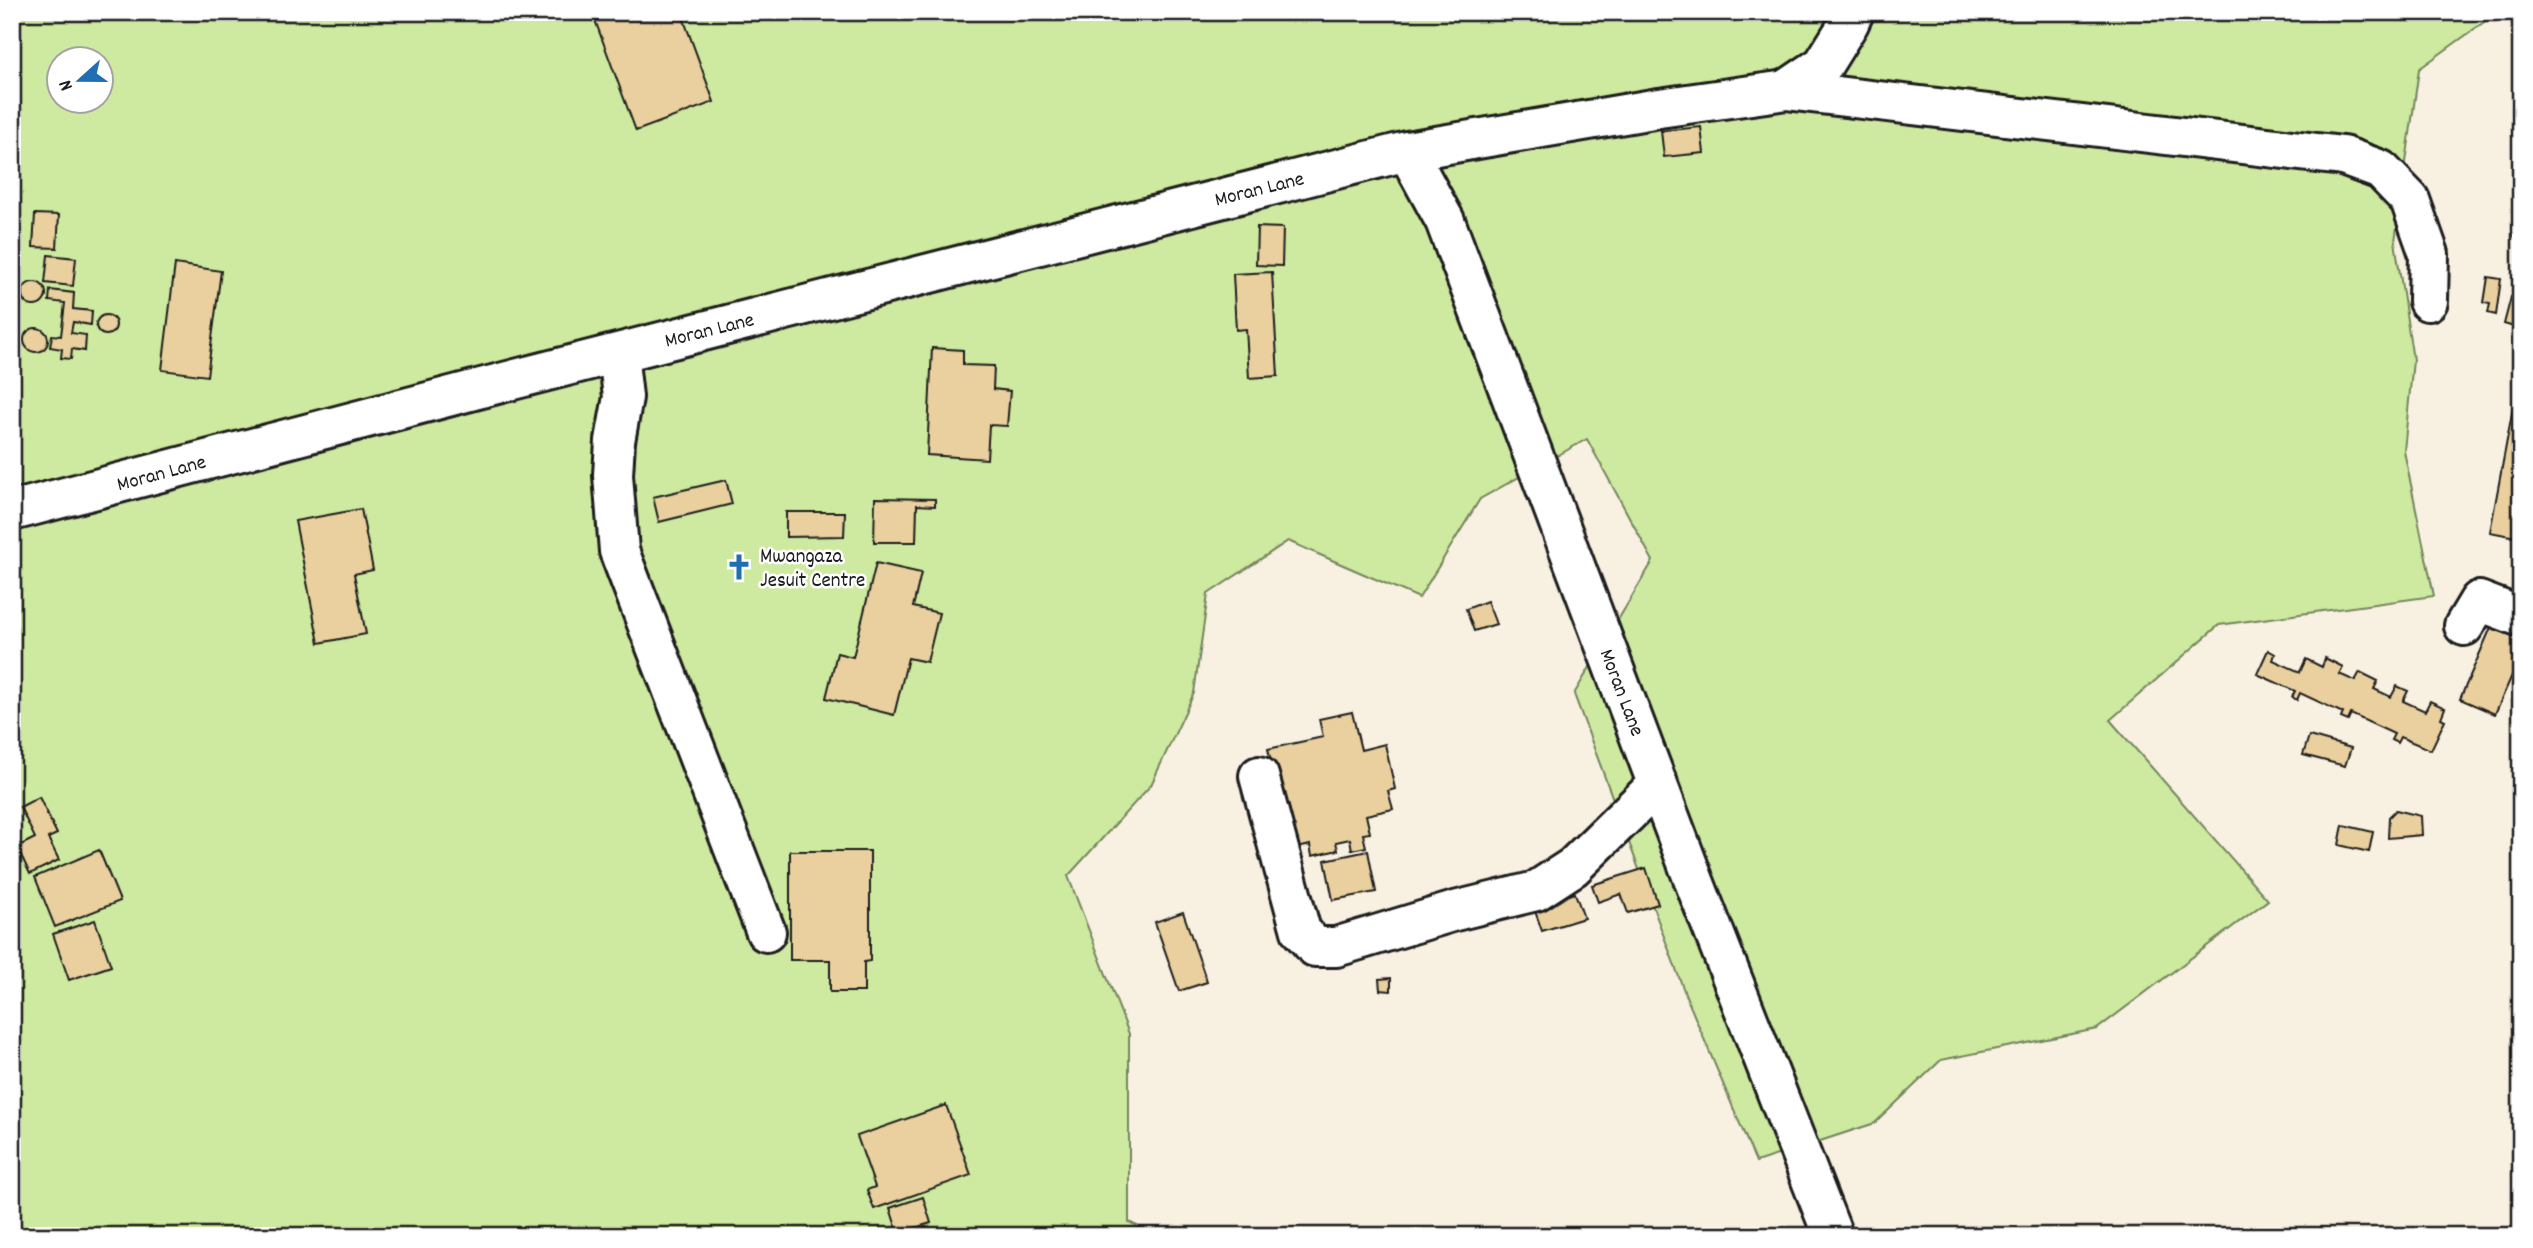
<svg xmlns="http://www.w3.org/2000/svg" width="2533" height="1248" viewBox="0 0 2533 1248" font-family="Dekko,sans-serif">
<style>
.green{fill:#cdeaa0;stroke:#74835e;stroke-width:2;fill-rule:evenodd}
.building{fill:#e9d09e;stroke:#1c1c1c;stroke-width:2}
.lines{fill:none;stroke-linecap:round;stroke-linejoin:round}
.minor-casing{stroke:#1c1c1c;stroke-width:44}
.minor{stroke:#fff;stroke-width:38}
.labels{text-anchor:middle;stroke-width:5;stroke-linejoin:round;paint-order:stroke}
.street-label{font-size:21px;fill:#1c1c1c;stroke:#fff}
.poi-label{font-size:21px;fill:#1c1c1c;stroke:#fff;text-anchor:start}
</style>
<rect width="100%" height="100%" fill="#f8f1e2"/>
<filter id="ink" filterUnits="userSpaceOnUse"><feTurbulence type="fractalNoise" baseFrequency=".0143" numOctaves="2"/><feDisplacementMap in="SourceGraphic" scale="14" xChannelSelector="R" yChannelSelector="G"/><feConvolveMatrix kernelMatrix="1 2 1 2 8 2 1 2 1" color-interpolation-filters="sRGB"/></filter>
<g filter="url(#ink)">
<!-- green -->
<path class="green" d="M12,12H2498L2419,69L2395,241L2413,360L2404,451L2434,596L2219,625L2110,720L2268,900L2097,1029L1941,1060L1875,1123L1756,1162L1686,996L1574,694L1653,561L1587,439L1480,499L1419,598L1288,541L1208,594L1194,693L1151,785L1068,876L1129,1034V1222L1156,1236H12ZM60,60H102V102H60Z"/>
<!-- building -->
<path class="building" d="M592,12H681L714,102L636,131Z
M1701,127L1704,153L1664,157L1661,131Z
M2521,198V238L2514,236Z
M35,214L59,215L57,248L33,247Z
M1257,227L1283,228L1282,266L1256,265Z
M48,255L76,258L73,286L45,283Z
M175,264L221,271L207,376L162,370Z
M1272,272L1278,376L1249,378L1246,329L1236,330L1233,274Z
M2488,277L2501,279L2496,315L2488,313L2490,304L2484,303Z
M22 294a12 12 0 1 1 24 0a12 12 0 1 1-24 0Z
M50,290L74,293L73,309L92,311L91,325L73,322L71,333L86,335L85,351L72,349L71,359L61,358L62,349L50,347L52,335L61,336L65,303L49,301Z
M2511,297L2521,300V329L2504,324Z
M96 325a10 10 0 1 1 20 0a10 10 0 1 1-20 0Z
M24 340a12 12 0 1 1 24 0a12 12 0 1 1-24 0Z
M932,348L963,350V365L994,366L993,389L1010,391L1007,426L989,425L987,459L927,455Z
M2519,375H2521V538L2490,532Z
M726,480L732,504L659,522L653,497Z
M875,498L935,499V506L917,505L916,542H874Z
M361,509L373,570L354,574L366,634L319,643L295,521Z
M786,512H845L844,536L786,537Z
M876,563L921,573L913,607L939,613L927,662L908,658L894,715L826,698L837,653L853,657Z
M1487,601L1496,624L1474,631L1466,609Z
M2495,618L2521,629V655L2495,714L2460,699Z
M2268,650L2275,654L2273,660L2300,672L2306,659L2322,667L2325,658L2343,667L2339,674L2355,681L2360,672L2378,681L2374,689L2391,697L2397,686L2408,691L2403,701L2425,711L2430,701L2445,708L2441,718L2445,720L2431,750L2400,737L2397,743L2391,740L2394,734L2351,714L2348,721L2341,718L2343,713L2300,693L2297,700L2292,697L2295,691L2257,674Z
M1352,712L1361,750L1385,744L1395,789L1388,791L1393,809L1366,815L1370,833L1363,834L1366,847L1352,850L1350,839L1336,842L1338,850L1312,856L1310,845L1298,848L1294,825L1286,827L1268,749L1323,737L1319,719Z
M2309,736L2351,748L2345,766L2303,755Z
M39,797L57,834L48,838L59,860L30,874L17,847L35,838L20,807Z
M2396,810L2421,816L2422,835L2388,838L2389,817Z
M2343,825L2373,832L2369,852L2339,845Z
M99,850L120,901L55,927L35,877Z
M790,851H870V961L864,962V992H830V960H790Z
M1368,851L1376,892L1333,900L1325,860Z
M1646,868L1658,904L1628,913L1621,894L1598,902L1592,885Z
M1575,893L1584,918L1542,931L1534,908Z
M1183,912L1207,982L1179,991L1155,922Z
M95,920L111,966L69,980L53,934Z
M1391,978V991L1380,990L1379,979Z
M946,1105L971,1175L874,1209L867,1190L875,1187L857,1136Z
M923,1197L931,1223L898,1233L890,1208Z"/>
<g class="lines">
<!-- minor casing -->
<g class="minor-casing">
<path id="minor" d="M1786,90L2343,156L2381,170L2410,200L2429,254L2428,301
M1407,151L1659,108L1786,90L1823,65L1849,23L1854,12
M618,353L623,397L615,441L613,475L619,551L766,932
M12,511L516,379L1407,151L1445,221L1694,881L1833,1236
M2464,626L2479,601L2521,617
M1259,776L1301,931L1315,947H1336L1455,911L1536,891L1573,867L1658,784"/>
</g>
<!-- minor -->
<use href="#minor" class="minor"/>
</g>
</g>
<!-- icons -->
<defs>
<g id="church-bare" transform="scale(2.1)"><path d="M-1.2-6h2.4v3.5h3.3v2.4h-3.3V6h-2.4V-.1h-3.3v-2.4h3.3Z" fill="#1f6fb2" stroke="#fff" stroke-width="2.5" paint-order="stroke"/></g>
</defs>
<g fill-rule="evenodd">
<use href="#church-bare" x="739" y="567"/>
</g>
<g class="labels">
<!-- street labels -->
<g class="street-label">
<text transform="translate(1259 188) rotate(-14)" y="7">Moran Lane</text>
<text transform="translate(709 329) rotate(-14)" y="7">Moran Lane</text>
<text transform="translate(161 472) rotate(-15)" y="7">Moran Lane</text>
<text transform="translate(1623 692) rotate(69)" y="7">Moran Lane</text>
</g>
<!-- poi labels -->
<g class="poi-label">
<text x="760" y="562">Mwangaza<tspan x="760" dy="24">Jesuit Centre</tspan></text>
</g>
</g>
<!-- margin -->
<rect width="2533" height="1248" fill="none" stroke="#fff" stroke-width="42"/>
<rect x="21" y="21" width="2491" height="1206" fill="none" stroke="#1c1c1c" stroke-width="2.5" filter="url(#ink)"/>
<!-- north arrow -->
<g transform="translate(80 80) rotate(249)"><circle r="33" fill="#ffffff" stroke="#a4a4a4" stroke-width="2"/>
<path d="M0-5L12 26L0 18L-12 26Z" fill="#1f6fb2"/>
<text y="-10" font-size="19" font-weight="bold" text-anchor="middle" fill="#1c1c1c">N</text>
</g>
</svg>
